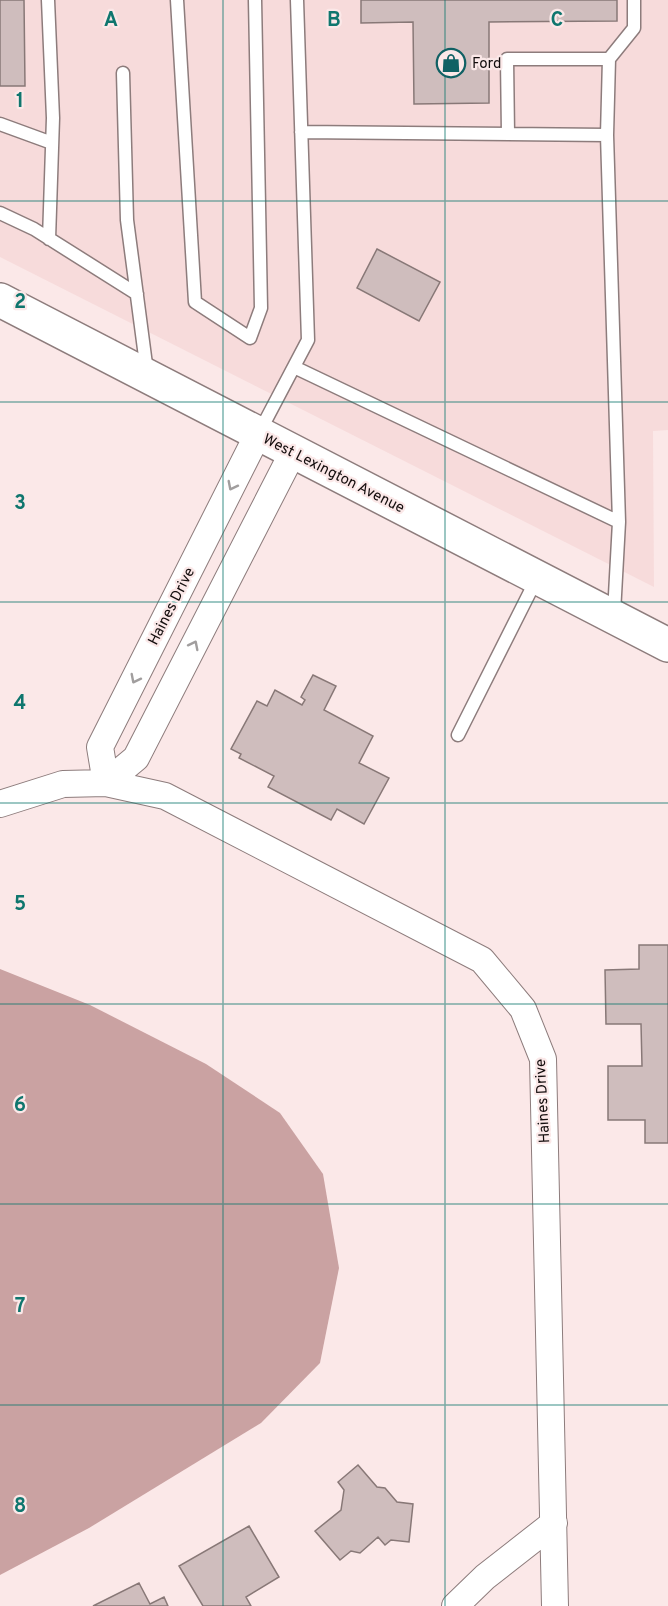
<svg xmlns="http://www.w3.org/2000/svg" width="668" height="1606" viewBox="0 0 668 1606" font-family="Overpass,sans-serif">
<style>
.built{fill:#f7dbdb}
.water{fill:#caa2a2}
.building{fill:#cfbdbd;stroke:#887877;stroke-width:1.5}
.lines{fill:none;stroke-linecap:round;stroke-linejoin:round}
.service-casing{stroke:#8d7c7c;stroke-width:15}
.minor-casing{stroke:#8d7c7c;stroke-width:28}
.primary-casing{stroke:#8d7c7c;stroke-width:36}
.service{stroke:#fff;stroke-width:12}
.minor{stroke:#fff;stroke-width:26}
.primary{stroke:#fff;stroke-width:33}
.oneway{stroke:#a19e9e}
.grid{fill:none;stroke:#0f766e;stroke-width:1.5;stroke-opacity:0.55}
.labels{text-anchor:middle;stroke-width:4.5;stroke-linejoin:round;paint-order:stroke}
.poi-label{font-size:15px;fill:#130d0d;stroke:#fbe8e8;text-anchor:start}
.street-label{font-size:15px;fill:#130d0d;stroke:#fbe8e8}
.grid-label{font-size:20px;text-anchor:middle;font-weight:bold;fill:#0f766e;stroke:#fbe8e8;stroke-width:4.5;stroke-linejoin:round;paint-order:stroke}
</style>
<rect width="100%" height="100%" fill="#fbe8e8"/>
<!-- built -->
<path class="built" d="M0,0H668V430L653,431L654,587L0,257Z"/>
<!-- water -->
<path class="water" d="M0,969L90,1005L206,1064L280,1113L323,1174L339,1268L320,1363L261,1423L89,1528L0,1575Z"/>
<!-- building -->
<path class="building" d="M0,0H24L25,86H0Z
M361,0H617V21L489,22V103L414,104L413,22L361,23Z
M377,249L440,282L419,321L357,288Z
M313,675L336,686L324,710L373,736L359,763L389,778L364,824L337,809L331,820L268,787L274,776L239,758L241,754L231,749L257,701L267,706L275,690L302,705L305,700L301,697Z
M639,945H668V1143H645V1120H608V1066H642L641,1024H606L605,970L639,969Z
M358,1465L377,1487L385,1488L397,1502L413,1504L409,1542L391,1540L385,1545L378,1537L360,1553L351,1551L340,1560L315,1531L341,1510L344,1490L338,1482Z
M249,1526L279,1577L246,1597L251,1606H203L179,1566Z
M139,1583L150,1604L164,1597L168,1606H93Z"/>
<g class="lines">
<!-- service casing -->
<g class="service-casing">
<path id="service" d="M48,0L53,118L49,239
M177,0L195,302L250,338L261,308L255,0
M123,73L127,220L147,372
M0,124L52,143
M301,132L607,135L619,522
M508,134L507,59H609
M607,135L609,59L634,28V0
M0,213L34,229L137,294
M294,367L619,522L614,613
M259,433L308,340L297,0
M458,735L537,578"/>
</g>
<!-- minor casing -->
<g class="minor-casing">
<path id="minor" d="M258,434L100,747L106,783L136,758L293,452
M0,804L63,784L106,783L165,796L482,960L523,1009L543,1059L555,1606
M455,1606L485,1577L554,1523"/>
</g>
<!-- primary casing -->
<g class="primary-casing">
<path id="primary" d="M0,300L668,645"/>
</g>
<!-- service -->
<use href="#service" class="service"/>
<!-- minor -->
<use href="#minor" class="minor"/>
<!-- primary -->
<use href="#primary" class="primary"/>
</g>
<!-- one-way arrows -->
<defs><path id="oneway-chevron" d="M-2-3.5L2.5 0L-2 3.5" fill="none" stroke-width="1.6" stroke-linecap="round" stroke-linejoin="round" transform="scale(1.5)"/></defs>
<g class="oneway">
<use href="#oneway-chevron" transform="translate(232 486) rotate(117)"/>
<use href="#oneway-chevron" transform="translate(194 645) rotate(-63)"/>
<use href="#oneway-chevron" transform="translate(135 679) rotate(117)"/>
</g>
<!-- grid -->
<path class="grid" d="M223,0V1606M445,0V1606M0,201H668M0,402H668M0,602H668M0,803H668M0,1004H668M0,1204H668M0,1405H668"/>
<!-- icons -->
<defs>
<g id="shop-ring" transform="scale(1.5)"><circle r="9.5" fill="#fbe8e8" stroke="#106164" stroke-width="1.5"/><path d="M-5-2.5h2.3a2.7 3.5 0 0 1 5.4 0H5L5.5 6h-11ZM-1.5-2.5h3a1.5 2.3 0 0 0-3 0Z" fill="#106164"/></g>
</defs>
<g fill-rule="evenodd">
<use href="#shop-ring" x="451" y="63"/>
</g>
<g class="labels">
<!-- poi labels -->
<g class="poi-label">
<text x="472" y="68">Ford</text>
</g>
<!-- street labels -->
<g class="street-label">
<text transform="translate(334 473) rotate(27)" y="5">West Lexington Avenue</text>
<text transform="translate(171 606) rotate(-63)" y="5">Haines Drive</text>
<text transform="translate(542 1101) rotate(-93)" y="5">Haines Drive</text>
</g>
</g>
<g class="grid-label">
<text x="111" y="26">A</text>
<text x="334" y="26">B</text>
<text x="557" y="26">C</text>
<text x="20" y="107">1</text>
<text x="20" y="308">2</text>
<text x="20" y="509">3</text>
<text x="20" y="709">4</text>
<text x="20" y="910">5</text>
<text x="20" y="1111">6</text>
<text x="20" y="1312">7</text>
<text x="20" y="1512">8</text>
</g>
</svg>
